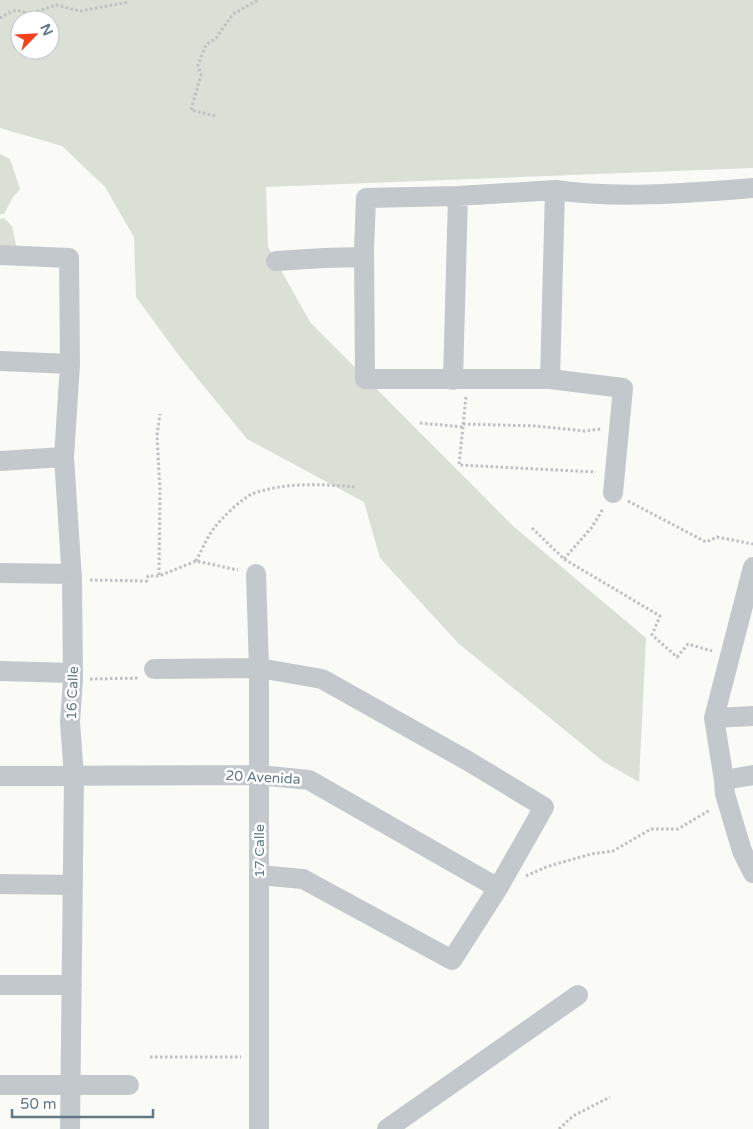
<svg xmlns="http://www.w3.org/2000/svg" width="753" height="1129" viewBox="0 0 753 1129" font-family="'Varela Round',sans-serif">
<style>
.green{fill:#dae0d6;fill-rule:evenodd}
.lines{fill:none;stroke-linecap:round;stroke-linejoin:round}
.path{stroke:#bdc1c4;stroke-width:3;stroke-dasharray:2.5 2.5;stroke-linecap:butt}
.street{stroke:#c2c8cc;stroke-width:20}
.labels{text-anchor:middle;stroke-width:5;stroke-linejoin:round;paint-order:stroke}
.street-label{font-size:14px;fill:#627886;stroke:#fff}
</style>
<rect width="100%" height="100%" fill="#fafaf7"/>
<!-- green -->
<path class="green" d="M0,0H753V168L266,187L268,247L310,322L513,526L646,638L639,782L604,762L458,643L380,558L364,502L247,439L180,357L136,297L134,237L105,187L62,146L0,128ZM20,20H50V50H20Z
M0,154L10,159L20,189L13,197L4,214H0Z
M4,218L12,226L17,249H4L0,244V219Z"/>
<g class="lines">
<!-- path -->
<path class="path" d="M0,18L10,12L17,10L30,14L56,5L80,11L129,2
M215,116L191,110L201,75L198,65L206,45L216,38L233,14L258,0
M466,397L459,465L596,472
M420,423L463,427
M463,424L535,426L585,431L601,429
M628,501L706,542L717,537L753,544
M532,528L564,559L660,616L652,635L677,657L688,644L712,651
M564,559L592,527L603,509
M196,561C202,550 207,537 215,527C222,518 241,499 252,494C284,482 322,484 356,487
M159,575L160,491L157,435L160,414
M90,580L147,581L148,576H159L196,561L238,570
M90,679L139,678
M526,876L546,867L591,854L613,851L651,829H678L710,810
M150,1057H241
M559,1129L573,1116L610,1097"/>
<!-- street -->
<path class="street" d="M555,190L458,196L366,198L364,249L365,379H550L623,388L613,493
M0,255L69,258L70,364L64,457L72,580L73,679L70,722L74,776L70,1129
M276,261L324,258L364,257
M0,361L70,364
M550,379L555,190C619,199 688,193 753,188
M453,380L458,196
M0,461L64,457
M753,567L714,718L724,780L725,794L742,851L753,873
M0,573L72,574
M256,574L259,668V1129
M154,669L259,668L322,679L468,761L544,807L498,888L452,960L303,879L259,875
M0,671L73,673
M714,718L753,716
M0,776L259,775L309,780L498,888
M724,780L753,775
M0,884L73,885
M0,985H72
M0,1085H129
M387,1129L578,995"/>
</g>
<g class="labels">
<!-- street labels -->
<g class="street-label">
<text transform="translate(72 693) rotate(-88)" y="5">16 Calle</text>
<text transform="translate(263 777) rotate(3)" y="5">20 Avenida</text>
<text transform="translate(259 851) rotate(-90)" y="5">17 Calle</text>
</g>
</g>
<!-- north arrow -->
<g transform="translate(35 35) rotate(66)"><circle r="24" fill="#ffffff" stroke="#c0c9cf"/>
<path d="M0-4L9 19L0 12L-9 19Z" fill="#f5411c"/>
<text y="-8" font-size="14" font-weight="bold" text-anchor="middle" fill="#627886">N</text>
</g>
<!-- scale -->
<path d="M12 1109v8h141v-8" fill="none" stroke="#627886" stroke-width="2.5"/>
<text x="20" y="1109" font-size="15" fill="#627886" stroke="#ffffff" stroke-width="4" paint-order="stroke">50 m</text>
</svg>
